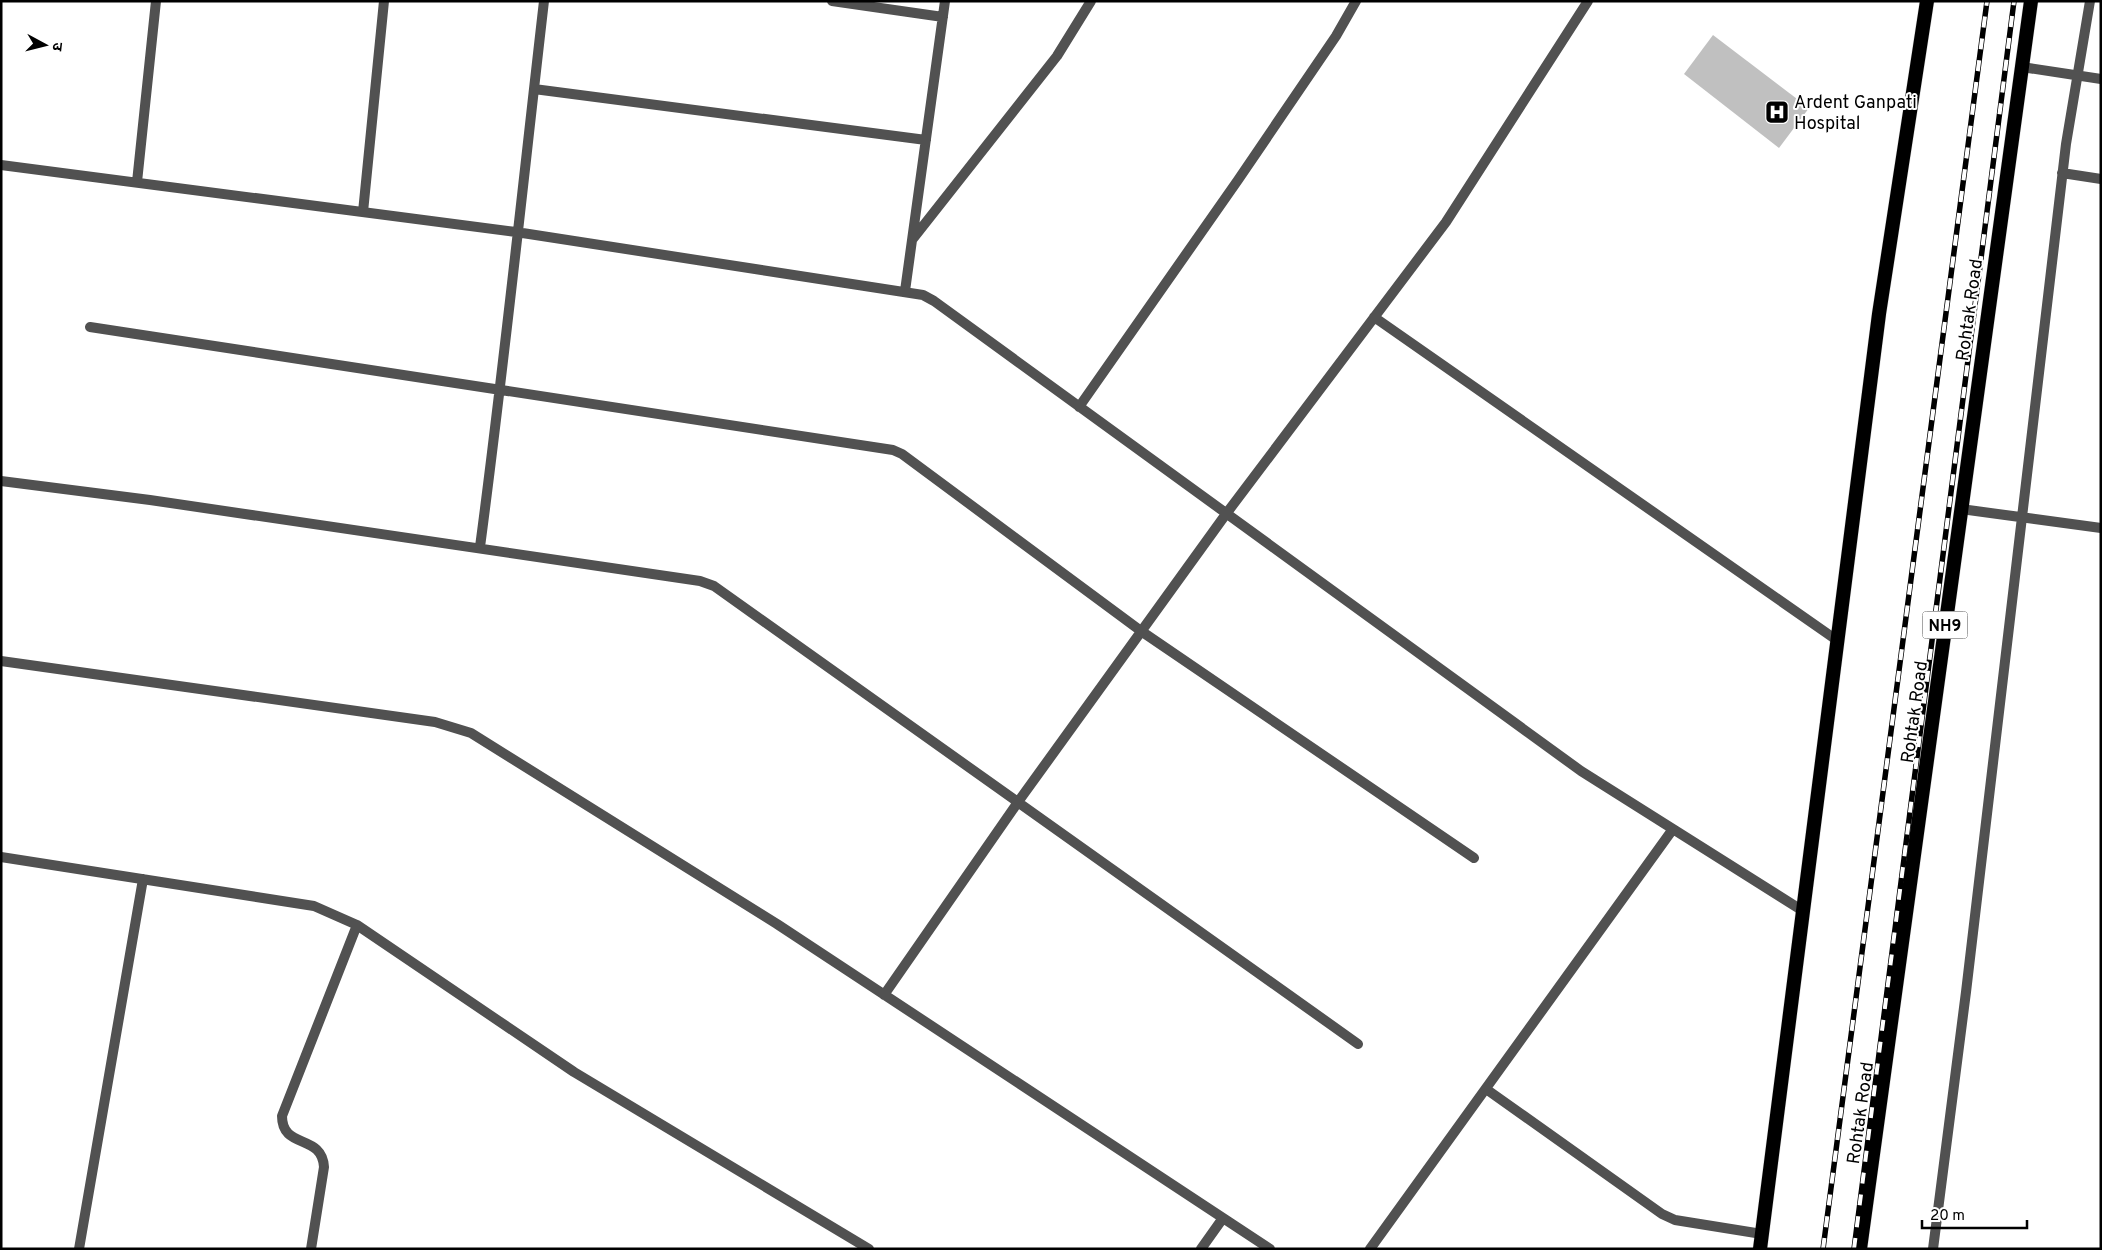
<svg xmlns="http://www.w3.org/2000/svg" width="2102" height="1250" viewBox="0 0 2102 1250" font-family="Overpass,'Noto Sans Devanagari',sans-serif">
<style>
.building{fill:#c0c0c0}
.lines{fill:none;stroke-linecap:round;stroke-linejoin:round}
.trunk-casing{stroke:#dbdbdb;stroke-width:15}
.service{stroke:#515151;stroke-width:10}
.minor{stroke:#515151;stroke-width:10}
.trunk{stroke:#000;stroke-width:14}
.rail-casing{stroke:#000;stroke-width:5.5}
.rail{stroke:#fff;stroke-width:4;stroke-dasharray:11;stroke-linecap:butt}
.labels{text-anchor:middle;stroke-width:4;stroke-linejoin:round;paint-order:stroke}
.shield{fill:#fff;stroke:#4c4c4c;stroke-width:1}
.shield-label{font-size:16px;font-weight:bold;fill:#000}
.poi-label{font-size:18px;fill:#000;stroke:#fff;text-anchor:start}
.street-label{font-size:18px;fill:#000;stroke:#fff}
</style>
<rect width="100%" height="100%" fill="#fff"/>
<!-- building -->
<path class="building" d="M1713,35L1809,108L1779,148L1684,74Z"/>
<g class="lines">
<!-- trunk casing -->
<g class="trunk-casing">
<path id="trunk" d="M1760,1249L1879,314L1927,1
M1860,1249L2031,1"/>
</g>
<!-- service -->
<path class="service" d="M2022,67L2101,79
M2062,173L2101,179
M1961,509L2101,528
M1933,1249L1966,992L2066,144L2090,1"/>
<!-- minor -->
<path class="minor" d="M832,1L943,17
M534,89L926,140
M1,165L516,232L923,295L934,301L1581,771L1803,911
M137,182L156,1
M363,212L384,1
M912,240L1057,56L1091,1
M905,291L945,1
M1374,317L1838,641
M90,327L893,450L902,454L1141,631L1474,858
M1079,407L1238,180L1336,36L1356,1
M1,481L150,500L700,581L714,586L1358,1044
M480,547C504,366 523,183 544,1
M1,661L435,722L471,733L777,924L1270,1249
M1,857L314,906L357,925L574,1072L869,1249
M884,995L1018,802L1226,514L1446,222L1588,1
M1486,1089L1662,1214L1675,1220L1762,1234
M79,1249L143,879
M311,1249L324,1167C322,1133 282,1150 282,1116L357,925
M1201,1249L1223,1218
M1370,1249L1673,829"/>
<!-- trunk -->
<use href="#trunk" class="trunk"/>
<!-- rail casing -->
<g class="rail-casing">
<path id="rail" d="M1823,1249L1987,1
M1854,1249L2014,1"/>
</g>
<!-- rail -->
<use href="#rail" class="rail"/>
</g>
<!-- icons -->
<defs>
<g id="hospital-square" transform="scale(1.25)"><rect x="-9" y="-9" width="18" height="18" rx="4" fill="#000" stroke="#fff"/><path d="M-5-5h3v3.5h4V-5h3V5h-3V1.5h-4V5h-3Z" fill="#fff"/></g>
</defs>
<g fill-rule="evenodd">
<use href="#hospital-square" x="1777" y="112"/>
</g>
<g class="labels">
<!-- shield labels -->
<rect class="shield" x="1922.5" y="611.5" width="45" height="27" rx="4"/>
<g class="shield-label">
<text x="1945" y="631">NH9</text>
</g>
<!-- poi labels -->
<g class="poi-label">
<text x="1794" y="108">Ardent Ganpati<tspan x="1794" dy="21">Hospital</tspan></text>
</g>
<!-- street labels -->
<g class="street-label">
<text transform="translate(1969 310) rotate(-82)" y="6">Rohtak Road</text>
<text transform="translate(1914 712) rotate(-82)" y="6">Rohtak Road</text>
<text transform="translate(1860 1113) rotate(-82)" y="6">Rohtak Road</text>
</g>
</g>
<!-- border -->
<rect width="2102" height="1250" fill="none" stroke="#000000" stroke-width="5"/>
<!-- north arrow -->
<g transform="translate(45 45) rotate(97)" stroke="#ffffff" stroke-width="4" paint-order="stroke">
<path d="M0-4L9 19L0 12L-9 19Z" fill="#000000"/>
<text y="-8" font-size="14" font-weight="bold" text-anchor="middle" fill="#000000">उ</text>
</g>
<!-- scale -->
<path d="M1922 1220v8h105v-8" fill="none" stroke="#000000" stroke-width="2.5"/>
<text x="1930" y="1220" font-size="15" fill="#000000" stroke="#ffffff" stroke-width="4" paint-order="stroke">20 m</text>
</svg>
